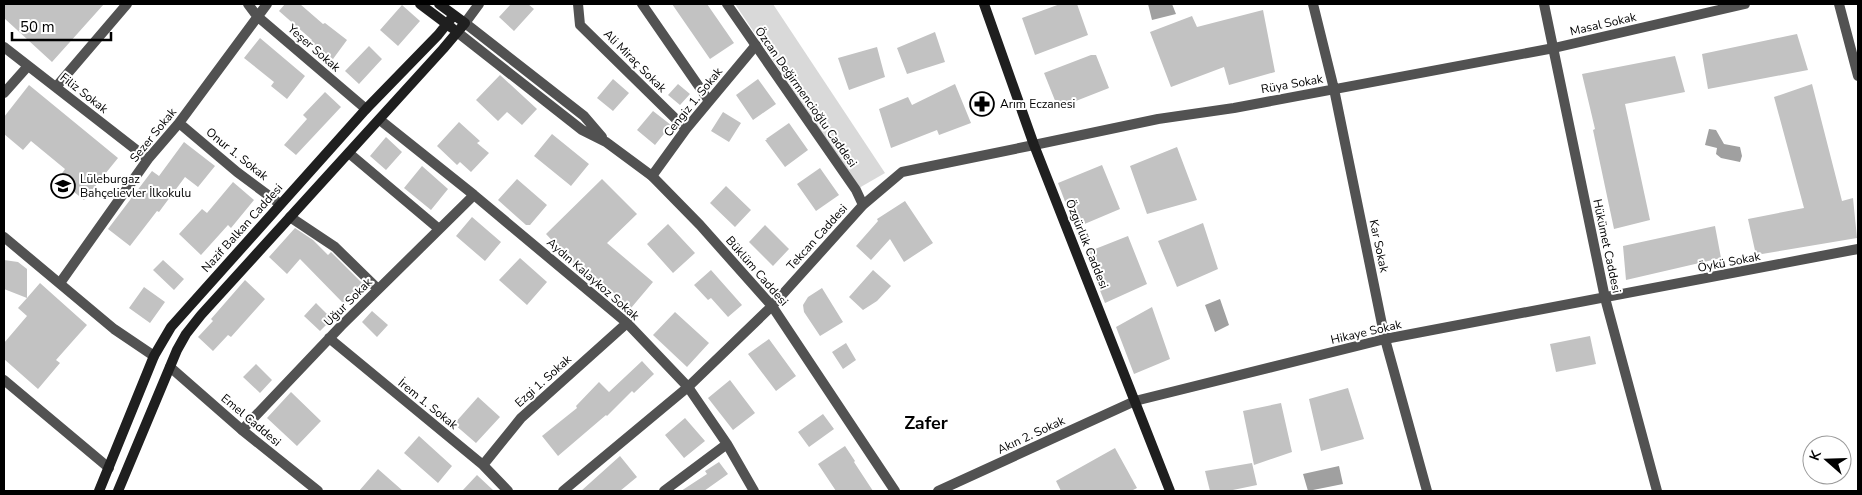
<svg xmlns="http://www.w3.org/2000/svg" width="1862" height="495" viewBox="0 0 1862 495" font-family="'Nunito Sans',sans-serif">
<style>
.green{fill:#d9d9d9}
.water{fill:#a0a0a0}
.building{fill:#c2c2c2}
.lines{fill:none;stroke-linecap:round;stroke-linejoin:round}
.minor{stroke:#525252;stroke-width:10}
.tertiary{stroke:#525252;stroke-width:10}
.secondary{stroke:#1f1f1f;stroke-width:10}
.labels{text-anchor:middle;stroke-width:4;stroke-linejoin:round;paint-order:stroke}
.street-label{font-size:12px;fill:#000;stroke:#fff}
.poi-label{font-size:12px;fill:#000;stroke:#fff;text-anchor:start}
.district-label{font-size:18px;font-weight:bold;fill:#000;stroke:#fff}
</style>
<rect width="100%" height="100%" fill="#fff"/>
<!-- green -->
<path class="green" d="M735,4H773L885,173L859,188Z"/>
<!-- water -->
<path class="water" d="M1148,4H1172L1176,14L1152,20Z
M1709,129L1716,130L1724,144L1740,147L1742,156L1740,162L1721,158L1716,154L1717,148L1705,145Z
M1220,299L1229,325L1215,332L1205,305Z
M1339,466L1343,484L1308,491L1303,474Z"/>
<!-- building -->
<path class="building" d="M4,4H104L52,62L4,18Z
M285,4H300L323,24L325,23L347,40L333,59L310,42L312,40L279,11Z
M511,4H528L534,9L514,31L499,17Z
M672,4H707L734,43L710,59Z
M1060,4H1077L1088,35L1035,55L1022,18Z
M402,5L420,21L398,46L380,30Z
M1263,10L1275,72L1229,85L1224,67L1171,87L1150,32L1192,16L1197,27Z
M935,32L945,62L907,74L897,48Z
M1797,34L1808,70L1708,89L1702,54Z
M260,38L305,76L287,99L271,86L274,82L244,58Z
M369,46L382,59L359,84L345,71Z
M877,47L885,77L849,90L838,58Z
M1091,55H1096L1109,88L1058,108L1044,73Z
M1675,56L1685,92L1625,104L1650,220L1614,229L1593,130L1595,129L1582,74Z
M500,75L537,109L522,125L507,112L498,121L476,100Z
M613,79L629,93L613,111L597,98Z
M758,79L776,104L753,120L736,95Z
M678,84L690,94L680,105L668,95Z
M955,84L971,123L939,135L937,130L891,148L879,109L908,97L912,105Z
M1812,84L1842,201L1853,198L1857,238L1756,255L1748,219L1804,208L1774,97Z
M29,85L118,158L84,200L58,179L65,169L31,141L23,150L4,134V117Z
M325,92L341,107L296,155L284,145L307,119L303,115Z
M653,111L671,125L655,145L637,130Z
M723,112L741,123L729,142L711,131Z
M459,122L480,141L477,143L489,153L471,172L460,162L457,165L437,146Z
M789,123L808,150L785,167L765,140H767L766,139Z
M552,134L589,164L571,186L534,156Z
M386,137L402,152L386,170L370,156Z
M184,142L215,166L198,187L185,177L159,212L157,211L130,246L108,229L152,171L159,176Z
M1177,147L1197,200L1147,214L1130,166Z
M1102,165L1120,209L1075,228L1058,183Z
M422,166L448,189L431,210L404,188Z
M820,168L839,195L816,211L797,184Z
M517,179L547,205L530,225H526L498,200Z
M602,179L637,214L607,243L653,282L631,308L583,267L580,270L546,234Z
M233,182L254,200L231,228L228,225L201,255L179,234L202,209L207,213Z
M726,186L751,210L735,227L710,203Z
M905,201L933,243L904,262L890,239L871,260L856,246L878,221L877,219Z
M472,217L501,242L485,261L456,236Z
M1203,223L1218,269L1177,287L1158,241Z
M668,224L695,253L673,273L647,244Z
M765,225L789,249L773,266L749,242Z
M1715,226L1721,258L1626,280L1623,246Z
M295,228L313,240L328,255L331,252L364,285L344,304L300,259L287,274L269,257Z
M1128,236L1147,284L1105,303L1085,253Z
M520,258L547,282L527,305L499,280Z
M4,260L18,262L27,269V298L40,283L87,325L56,360L60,363L38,389L4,359V343L27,316L18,308L27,298L4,289Z
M163,260L184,279L174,290L153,270Z
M711,270L742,305L728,317L711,298L708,300L694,285Z
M873,270L891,286L877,301L863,310L849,297Z
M245,280L265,299L231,337L228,335L213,351L198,337L213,321L211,319Z
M144,287L165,302L150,323L129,308Z
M822,288L843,322L820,336L804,312L803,305L808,297Z
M316,303L330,317V321L320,331L304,316Z
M1152,307L1170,359L1134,374L1116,327Z
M372,311L388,325L377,337L362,322Z
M675,312L709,343L687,367L653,335Z
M1590,336L1596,364L1556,372L1550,344Z
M769,339L796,376L776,391L748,354Z
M846,343L856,360L843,369L832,352Z
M642,361L654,374L634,393L632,391L607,416L606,415L558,456L542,436L577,408L576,406L599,382L609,392Z
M256,364L272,380L260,393L243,377Z
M730,380L755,413L733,430L708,398Z
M1348,388L1364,439L1321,451L1309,399Z
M291,392L321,421L297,446L267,418Z
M478,397L500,417L476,443L454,424Z
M1281,403L1292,452L1254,465L1243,411Z
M823,414L834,429L809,447L798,432Z
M685,418L705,441L684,458L665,435Z
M419,436L452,466L438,483L404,453Z
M845,446L855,461L854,462L873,491H836L818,464Z
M1115,448L1137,488L1131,491H1061L1056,481Z
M620,456L637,477L620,491H581Z
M719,462L728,474L704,491H681L707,474L705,471Z
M1252,463L1257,485L1228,491H1210L1205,471Z
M378,469L403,491H359Z
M477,475L494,491H462Z"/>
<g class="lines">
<!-- minor -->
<path class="minor" d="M248,4L257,16L366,109
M578,4L580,25L686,129
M642,4L709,101
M1313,4L1334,89L1385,339L1427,491
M1839,4L1858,76
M4,47L148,159
M56,87L127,4
M4,93L28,66
M380,120L474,195L627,323L688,387L727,444L754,491
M179,123L237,172L280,204
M1034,145L1158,119L1234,108L1554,48L1745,4
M350,154L439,229
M652,176L686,129L756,45
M290,217L335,247L378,289
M60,283L148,159L179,123L267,4
M329,338L483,465L508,491
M4,380L109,468
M242,430L341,326L474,195
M483,465L521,418L627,323
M664,491L727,444
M938,491L1135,401L1385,339L1858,249"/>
<!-- tertiary -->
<path class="tertiary" d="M479,4L465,23L584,116L602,137
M727,4L856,190L863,205
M1544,4L1605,298L1657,491
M457,32L582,130L606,142L652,176L700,225L772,306L895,491
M4,237L114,329L154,356
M170,367L242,430L318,491
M563,491L688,387L772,306L863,205L902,172L1034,145"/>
<!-- secondary -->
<path class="secondary" d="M420,4L452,28
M984,4L1034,145L1170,491
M99,491L154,356L171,327L366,109L438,35L454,15
M118,491L177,350L186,334L201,315L443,49L465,23L439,4"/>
</g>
<!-- icons -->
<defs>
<g id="pharmacy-ring" transform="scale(1.25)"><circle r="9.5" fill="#fff" stroke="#000" stroke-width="1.5"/><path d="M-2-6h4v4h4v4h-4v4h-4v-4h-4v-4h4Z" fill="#000"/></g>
<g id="school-ring" transform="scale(1.25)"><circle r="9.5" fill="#fff" stroke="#000" stroke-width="1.5"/><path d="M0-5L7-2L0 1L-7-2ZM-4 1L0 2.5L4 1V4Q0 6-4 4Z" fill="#000"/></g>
</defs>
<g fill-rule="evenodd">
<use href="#pharmacy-ring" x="982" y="104"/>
<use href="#school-ring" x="63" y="186"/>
</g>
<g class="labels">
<!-- street labels -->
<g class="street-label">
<text transform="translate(1603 24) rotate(-13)" y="4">Masal Sokak</text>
<text transform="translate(314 48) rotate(41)" y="4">Yeşer Sokak</text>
<text transform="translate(635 61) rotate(45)" y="4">Ali Miraç Sokak</text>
<text transform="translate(1292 84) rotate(-10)" y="4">Rüya Sokak</text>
<text transform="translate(84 93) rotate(38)" y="4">Filiz Sokak</text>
<text transform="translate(806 97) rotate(55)" y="4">Özcan Değirmencioğlu Caddesi</text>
<text transform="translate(693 102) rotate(-51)" y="4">Cengiz 1. Sokak</text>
<text transform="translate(153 135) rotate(-51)" y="4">Sezer Sokak</text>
<text transform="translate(237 154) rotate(39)" y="4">Onur 1. Sokak</text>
<text transform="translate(242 228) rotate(-48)" y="4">Nazif Balkan Caddesi</text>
<text transform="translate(817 237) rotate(-48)" y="4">Tekcan Caddesi</text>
<text transform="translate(1087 244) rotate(68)" y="4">Özgürlük Caddesi</text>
<text transform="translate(1379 246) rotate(78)" y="4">Kar Sokak</text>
<text transform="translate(1607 246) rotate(78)" y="4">Hükümet Caddesi</text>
<text transform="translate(1729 262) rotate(-11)" y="4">Öykü Sokak</text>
<text transform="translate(757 271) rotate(49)" y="4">Büklüm Caddesi</text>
<text transform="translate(593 279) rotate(41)" y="4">Aydın Kalaykoz Sokak</text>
<text transform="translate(348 302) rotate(-45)" y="4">Uğur Sokak</text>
<text transform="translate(1366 332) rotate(-13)" y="4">Hikaye Sokak</text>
<text transform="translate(543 381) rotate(-42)" y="4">Ezgi 1. Sokak</text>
<text transform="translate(428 404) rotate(39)" y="4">İrem 1. Sokak</text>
<text transform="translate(251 420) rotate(40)" y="4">Emel Caddesi</text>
<text transform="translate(1031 435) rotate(-25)" y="4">Akın 2. Sokak</text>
</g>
<!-- poi labels -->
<g class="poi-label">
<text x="1000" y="108">Arım Eczanesi</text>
<text x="80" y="183">Lüleburgaz<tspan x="80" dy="14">Bahçelievler İlkokulu</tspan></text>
</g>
<!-- district labels -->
<g class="district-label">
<text x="926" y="429">Zafer</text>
</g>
</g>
<!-- border -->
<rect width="1862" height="495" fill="none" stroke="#000000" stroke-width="10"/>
<!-- north arrow -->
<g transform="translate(1827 460) rotate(290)"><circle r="24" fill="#ffffff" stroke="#999999"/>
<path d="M0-4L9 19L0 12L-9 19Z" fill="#000000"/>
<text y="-8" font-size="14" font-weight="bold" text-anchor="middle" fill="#000000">K</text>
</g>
<!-- scale -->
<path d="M12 32v8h99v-8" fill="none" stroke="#000000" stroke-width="2.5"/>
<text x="20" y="32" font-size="15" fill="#000000" stroke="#ffffff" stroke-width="4" paint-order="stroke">50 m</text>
</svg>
